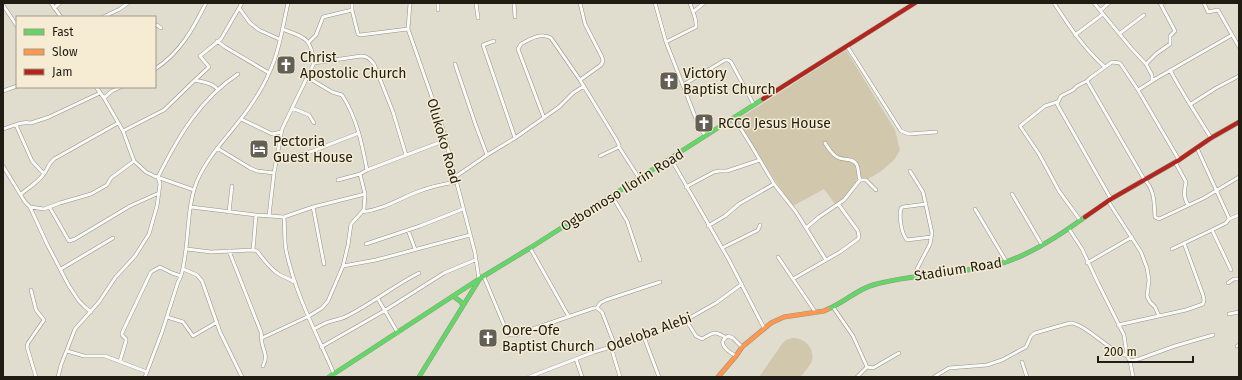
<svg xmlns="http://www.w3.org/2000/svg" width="1242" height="380" viewBox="0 0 1242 380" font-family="'Fira Sans',sans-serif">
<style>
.green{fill:#d1c7ac}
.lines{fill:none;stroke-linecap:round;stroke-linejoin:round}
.street-casing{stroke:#969288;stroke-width:4}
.fast-casing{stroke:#969288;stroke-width:5}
.slow-casing{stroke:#969288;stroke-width:5}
.jam-casing{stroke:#969288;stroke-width:5}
.street{stroke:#fafaf8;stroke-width:3}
.fast{stroke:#63d668;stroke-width:4}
.slow{stroke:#ff974d;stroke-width:4}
.jam{stroke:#b3261e;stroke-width:4}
.labels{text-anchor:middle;stroke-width:3;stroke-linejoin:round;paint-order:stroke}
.poi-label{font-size:14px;fill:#201c14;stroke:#f5ecd3;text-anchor:start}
.street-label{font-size:14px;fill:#201c14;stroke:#f5ecd3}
</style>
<rect width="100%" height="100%" fill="#e0dcce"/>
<!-- green -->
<path class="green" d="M846,50L895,130L900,150L894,160L880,172L868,179L861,178L858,174C858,184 845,202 835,204L824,189L793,206C772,179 756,148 737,120Z
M792,338C804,337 815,348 812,361C810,366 804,372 801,377H759L782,344L786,340Z"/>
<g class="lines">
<!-- street casing -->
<g class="street-casing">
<path id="street" d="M51,3L61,17
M352,3V10L358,34L360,35L408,29
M410,3L408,29L442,126L475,253L479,279
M438,3V10
M476,3L478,18
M514,3L515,17
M655,3L666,42L700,129L706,136
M1054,3C1069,26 1084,49 1105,67
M1094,3L1131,48L1146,64L1152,75V80
M1162,3H1163
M1204,3L1208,12L1218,10L1239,47
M3,5L17,26
M54,8L60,3
M239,8L250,23L259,30L279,39
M1101,10L1109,3
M693,12L704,3
M103,17L120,9L128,3
M155,26L157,25L161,28
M1119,34L1144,15
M1075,35L1103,14
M217,41L225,47L269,73
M494,41L483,45L515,138
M309,42L316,35L323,17L352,10
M666,42L696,27C697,18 692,11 690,3
M847,46L901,131L909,134L936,132
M314,63L361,56C367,56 370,59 374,64L393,112L406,155
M455,64L476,126L487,155
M1146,64L1156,54L1170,44V36L1175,31L1160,3
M155,69C180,53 193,29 206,3
M1170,70C1182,93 1197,115 1211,138
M307,77L332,92L342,95C357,118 362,144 367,170
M195,80L209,67L200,56L221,39L242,3
M580,80L601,65L603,61L602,57L585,24L580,3
M1087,81L1077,86L1073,90L1061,96L1057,104L1111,199
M683,85L725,60H728L731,62L754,105
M96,87L104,98L123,131L134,161L146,172L154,176L194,190
M1138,90L1157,78L1232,35
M3,91L17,86
M104,98L112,91L121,87
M1057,102L1045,106L1020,126L1039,154L1059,191L1080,220
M1191,104L1216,88L1239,76
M292,108L309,115L314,123
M544,118L518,49L521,44C530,39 541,32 551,38L580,80L616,139L619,145V147L639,178
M241,119L272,134L281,132
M732,120L741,129L751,145L774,184L796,212L826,260
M16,125L32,161L44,174
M3,129C12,126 22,121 31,123L49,117L100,93
M123,131L164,110L195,80C203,82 213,83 218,90
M825,143C828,148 832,154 837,157C843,161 853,157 857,165C859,170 858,175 860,180
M217,148L250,168L257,171L274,173
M1197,148L1229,218V219
M277,154L292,156L305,154L359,133
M600,156L619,147
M671,159L729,260L764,328
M1179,160L1138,90L1120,63L1112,62L1090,78L1087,81L1090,86L1144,179C1155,190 1154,203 1155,217L1159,219L1204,198L1239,177
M1175,162L1186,182C1184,192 1183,196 1188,205
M3,166L25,202L30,207L47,244L69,286L79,301L85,307L91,312
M910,171L923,192L932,233L930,244L917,269L916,276
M455,177L487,155L515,138L559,107L573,93L584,86
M338,180L360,174L367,170L446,140
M686,187L714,172L720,171H727L760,160
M21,194C28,188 37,183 43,175C48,169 48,164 54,159L118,123
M1012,194L1042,245
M612,196L627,221L640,260
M1108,201L1141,252L1147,268L1149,280L1147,296L1150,302L1155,307L1159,316
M926,204L903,207L901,208C899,217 901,233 907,240L931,237
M30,207L44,209L60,203L91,194L107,185L111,178L134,161
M191,207L256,215L284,217L313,207L365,194
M313,207L324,264
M50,208L69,241L75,239L130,206L159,193
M975,209L1006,261
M229,212L232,186
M362,212C382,210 399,199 417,192C430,187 443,184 456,182
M269,216L274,173L282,129L314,63C311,37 304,37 282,29
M284,217C285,228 284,239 286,250C295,294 317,334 334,374V377
M708,226L725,216L739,204L774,184
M806,228L819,217L844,200L860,180H866L876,190
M1069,229L1082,249L1098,283L1124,335L1127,356L1130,361L1133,377
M408,230L415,249
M1212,230L1231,270
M366,244L420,226L463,209
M530,248L569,317
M722,248L758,230L760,225
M187,249L211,252L253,250L257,251C263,259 269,267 277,273C282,277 289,278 294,282
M1172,249L1212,230L1226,223L1229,219L1239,215
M253,250L256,215
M229,251L261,332C262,336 261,339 262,343C264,353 268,355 263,366
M778,257L816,313
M1087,263L1132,237
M343,266L376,260L470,235
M61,269L113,238
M183,269L197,275L202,281L220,332L242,377
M484,277L507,332L509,335H515L594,308H597
M793,279L840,252L858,239L859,237L858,231L839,205
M1228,283L1234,279H1239
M31,290L36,310L44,320L28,343L27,347L36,377
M378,299L398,333
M833,307L853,336L867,367L873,368L899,353
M597,308L600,303L606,300L660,282
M597,308L602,312L615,346
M1229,314L1239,312
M167,317L183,322L193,336L217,322
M686,320L696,336L702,339C713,333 713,330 725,337
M1118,325L1186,310L1203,304L1204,300L1203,295L1184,243
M314,329C320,326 326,322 332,321C338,319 343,319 349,315C374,302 395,285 419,273
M644,337L659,377
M262,338L309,316L322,308L328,301L343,266L348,245L351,224L362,212L364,209L365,194L360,174
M1237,346L1239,345
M321,347L384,311L444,273L475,260
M611,347L620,377
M67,351L84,356H105L147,372
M736,356C729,352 715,343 728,336L733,338L742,347
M576,359L582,377
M120,361L126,341V339L122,335V333L151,272L160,267L172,273L181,276
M1130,361L1139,359L1175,346L1213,335
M1022,362L1027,377
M58,377L61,365L75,329L99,302L115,278L135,256L149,234L157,206L160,184L158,177C178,137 200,99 238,74
M145,377L162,332L178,282C182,276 183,269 184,262C189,236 187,206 197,181C210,151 236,129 253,102C259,93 265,83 269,73C279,53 283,25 288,3
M529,377L594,352L644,337L686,320L716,303L742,284
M857,377L867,367
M934,377L949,368L987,365L1002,360L1026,347L1031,336L1035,333L1070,323C1083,323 1104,345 1116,351C1119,353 1124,354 1127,356"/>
</g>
<!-- fast casing -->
<g class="fast-casing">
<path id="fast" d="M453,296L461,302L463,306
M828,309C843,303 858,289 873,285C912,274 952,274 991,266C1023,260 1059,236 1085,217
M329,377L479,279L530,248L763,99
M419,377L479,280"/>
</g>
<!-- slow casing -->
<g class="slow-casing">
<path id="slow" d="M718,377L736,356L742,347L771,323L784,317L824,311L828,309"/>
</g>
<!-- jam casing -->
<g class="jam-casing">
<path id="jam" d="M763,99L915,3
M1085,217L1111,199L1179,160L1211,138L1239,122"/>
</g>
<!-- street -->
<use href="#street" class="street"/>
<!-- fast -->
<use href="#fast" class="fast"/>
<!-- slow -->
<use href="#slow" class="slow"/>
<!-- jam -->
<use href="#jam" class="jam"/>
</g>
<!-- icons -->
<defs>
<g id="church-square" transform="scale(1)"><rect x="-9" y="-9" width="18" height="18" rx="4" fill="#635f55" stroke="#f5ecd3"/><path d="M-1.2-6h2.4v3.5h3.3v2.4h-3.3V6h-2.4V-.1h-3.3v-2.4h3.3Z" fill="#fff"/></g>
<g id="hotel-square" transform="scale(1)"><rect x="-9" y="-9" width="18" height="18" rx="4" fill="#635f55" stroke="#f5ecd3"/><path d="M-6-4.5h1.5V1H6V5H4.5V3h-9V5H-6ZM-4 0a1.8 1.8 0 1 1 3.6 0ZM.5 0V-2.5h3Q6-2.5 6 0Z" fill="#fff"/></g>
</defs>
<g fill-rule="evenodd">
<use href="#church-square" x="286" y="65"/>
<use href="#church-square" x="669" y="81"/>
<use href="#church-square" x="704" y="123"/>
<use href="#hotel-square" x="259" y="149"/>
<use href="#church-square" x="488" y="338"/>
</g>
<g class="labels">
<!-- poi labels -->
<g class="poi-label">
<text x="300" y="62">Christ<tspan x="300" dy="16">Apostolic Church</tspan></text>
<text x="683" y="78">Victory<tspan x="683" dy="16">Baptist Church</tspan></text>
<text x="718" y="128">RCCG Jesus House</text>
<text x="273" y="146">Pectoria<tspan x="273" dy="16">Guest House</tspan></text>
<text x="502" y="335">Oore-Ofe<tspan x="502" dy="16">Baptist Church</tspan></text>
</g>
<!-- street labels -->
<g class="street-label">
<text transform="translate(444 141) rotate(74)" y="5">Olukoko Road</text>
<text transform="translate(622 190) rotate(-32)" y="5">Ogbomoso Ilorin Road</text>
<text transform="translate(958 269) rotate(-9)" y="5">Stadium Road</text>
<text transform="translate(649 332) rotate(-20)" y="5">Odeloba Alebi</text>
</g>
</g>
<!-- border -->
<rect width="1242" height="380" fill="none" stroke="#201c14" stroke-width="8"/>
<!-- legend -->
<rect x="16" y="16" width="140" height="72" fill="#f5ecd3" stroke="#a09987"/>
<rect x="24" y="29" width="20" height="6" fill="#63d668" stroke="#a09987"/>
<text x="52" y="36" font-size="12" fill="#201c14">Fast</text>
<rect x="24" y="49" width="20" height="6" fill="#ff974d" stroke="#a09987"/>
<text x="52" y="56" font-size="12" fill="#201c14">Slow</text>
<rect x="24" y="69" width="20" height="6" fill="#b3261e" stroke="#a09987"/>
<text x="52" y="76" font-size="12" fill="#201c14">Jam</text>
<!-- scale -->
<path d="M1098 356v6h95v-6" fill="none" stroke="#201c14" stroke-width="2"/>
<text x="1104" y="356" font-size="12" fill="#201c14" stroke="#f5ecd3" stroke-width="3" paint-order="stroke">200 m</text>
</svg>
